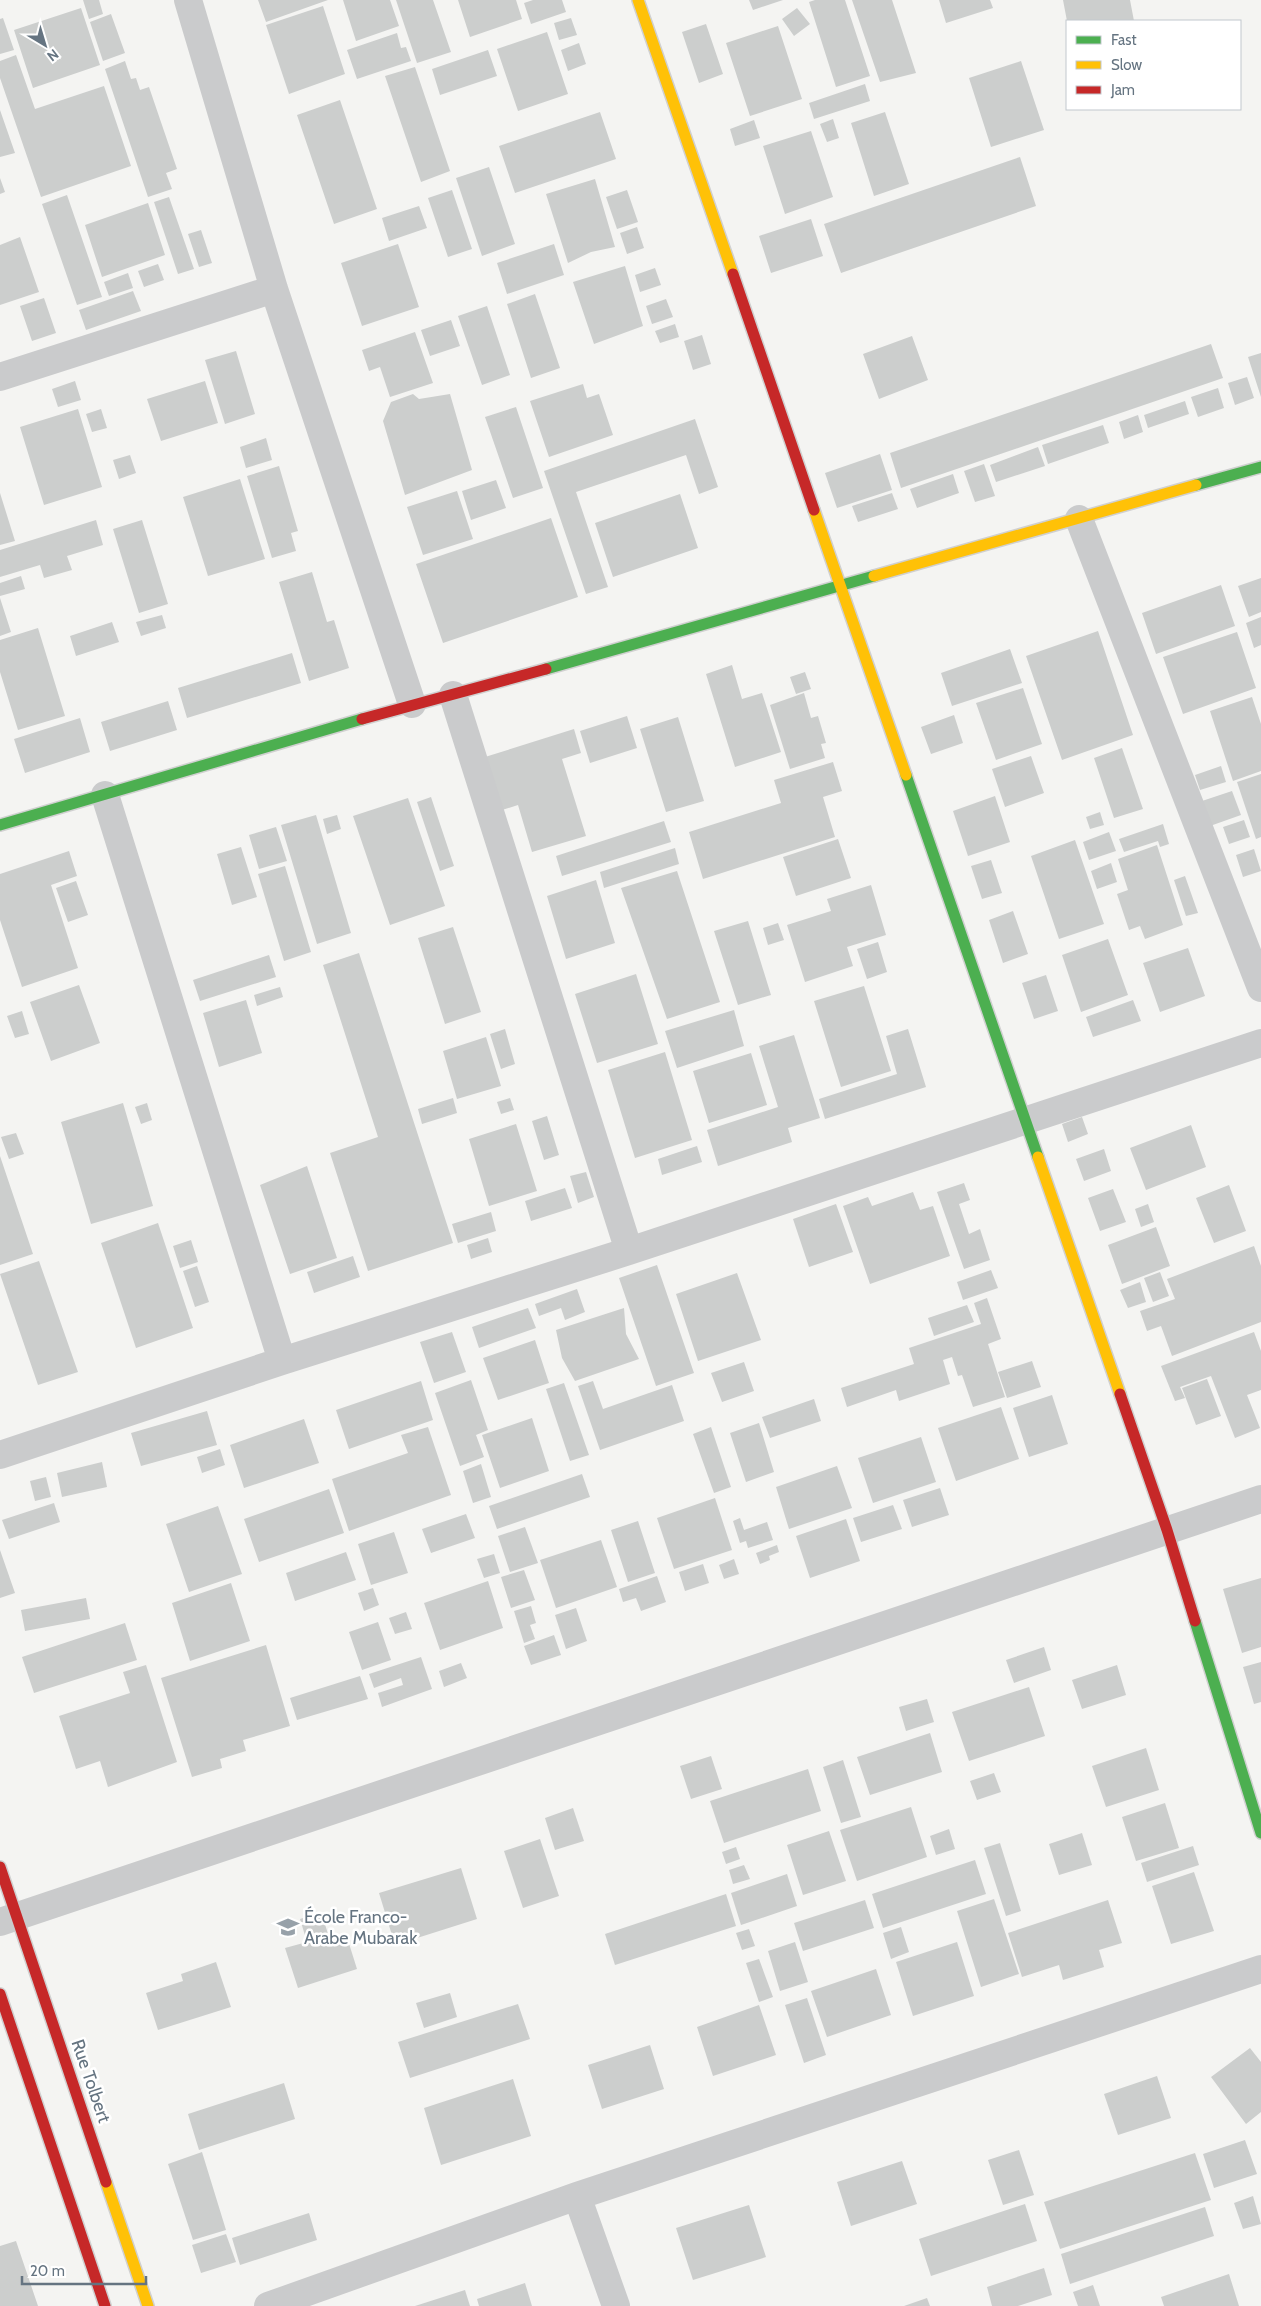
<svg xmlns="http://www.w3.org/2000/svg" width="1261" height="2306" viewBox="0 0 1261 2306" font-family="Cabin,sans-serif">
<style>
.building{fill:#cccecd}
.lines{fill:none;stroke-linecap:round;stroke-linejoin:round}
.fast-casing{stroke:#d0d0d0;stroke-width:14}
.slow-casing{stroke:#d0d0d0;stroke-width:14}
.jam-casing{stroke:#d0d0d0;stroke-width:14}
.street{stroke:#cacbcc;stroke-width:28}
.fast{stroke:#4caf50;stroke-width:11}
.slow{stroke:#ffc107;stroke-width:11}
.jam{stroke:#c62828;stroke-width:11}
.labels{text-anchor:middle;stroke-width:5;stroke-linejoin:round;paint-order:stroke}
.poi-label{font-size:18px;fill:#657481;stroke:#fff;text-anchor:start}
.street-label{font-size:18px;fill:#657481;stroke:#fff}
</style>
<rect width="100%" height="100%" fill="#f4f4f2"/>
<!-- building -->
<path class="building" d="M83,0H99L103,14L89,19Z
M258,0H328L266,22Z
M343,0H390L399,26L356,41Z
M396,0H433L451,52L417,63Z
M458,0H516L522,19L470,37Z
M533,0H562L566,12L531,24L524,3Z
M749,0H783L753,10Z
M815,0H845L870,76L836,87L809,2Z
M852,0H892L916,73L880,82Z
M939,0H990L993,8L946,23Z
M1063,0H1130L1134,21H1067Z
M323,6L345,74L289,94L266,25Z
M81,8L100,65L33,88L14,30Z
M797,8L810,24L794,36L782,19Z
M111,14L125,53L103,61L90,22Z
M3,18L14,50L0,54V19Z
M571,18L577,35L559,40L554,23Z
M706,24L723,74L699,83L682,32Z
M778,26L802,99L750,116L726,43Z
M547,32L568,94L518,111L497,49Z
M397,33L401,48L406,47L411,61L357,79L347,50Z
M579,43L586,64L568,71L561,50Z
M488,50L497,76L440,95L432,69Z
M16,55L35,109L104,86L131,166L41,197L0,78V61Z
M125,61L131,79L136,78L140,90L149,87L177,169L166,173L172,189L148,197L105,69Z
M1021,61L1044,130L991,147L969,78Z
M415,67L450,171L421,182L385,76Z
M865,84L870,101L814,119L809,103Z
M340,100L377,209L334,224L297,115Z
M0,110L15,153L0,157Z
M600,112L616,159L515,193L499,146Z
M885,112L909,184L874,196L851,123Z
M833,119L839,138L827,142L820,124Z
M754,120L760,138L735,146L730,129Z
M811,131L833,197L785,214L763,146Z
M1020,157L1036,206L841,273L824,224Z
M489,167L515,244L482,256L456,178Z
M0,178L5,192L0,194Z
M595,179L615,247L591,252L568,263L546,194Z
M452,190L472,249L448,257L428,198Z
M627,190L638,222L617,229L606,197Z
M67,195L102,297L77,305L42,204Z
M169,197L194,269L178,274L154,202Z
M148,203L165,255L102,277L85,225Z
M419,206L427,228L389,241L382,218Z
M811,219L823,256L771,273L759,236Z
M637,227L644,248L627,254L620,233Z
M201,230L212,263L199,267L188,234Z
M20,237L39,292L0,305V245Z
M398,244L419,307L362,326L341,263Z
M554,244L564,275L507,294L497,263Z
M158,264L164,280L144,287L138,271Z
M625,266L643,326L594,344L573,282Z
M655,268L661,285L640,292L635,275Z
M128,273L133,288L109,296L104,282Z
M133,291L141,311L86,330L79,310Z
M535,294L560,368L531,378L507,304Z
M44,298L56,333L32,341L20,306Z
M666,299L673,317L652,324L646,306Z
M487,306L510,375L482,385L458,316Z
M451,320L460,346L430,356L421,330Z
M675,324L679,337L660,343L655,331Z
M415,332L433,383L390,397L380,367L369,371L362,350Z
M702,335L711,364L693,370L684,341Z
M912,336L928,380L879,399L863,354Z
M1211,344L1223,378L901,488L890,453Z
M236,351L255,414L225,424L205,360Z
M1261,353V397L1248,357Z
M1247,377L1254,398L1235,405L1228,383Z
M75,381L81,400L58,407L52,389Z
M205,381L218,423L161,441L147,399Z
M583,384L587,398L599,394L613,435L549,457L530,401Z
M1218,388L1224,408L1198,417L1191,397Z
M413,394L419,399L450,394L472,470L405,495L383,421L391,402Z
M1185,401L1189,414L1148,428L1144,415Z
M516,407L543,488L513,498L485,417Z
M78,409L102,487L44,505L20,427Z
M101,409L107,428L92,432L86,414Z
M1138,415L1143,432L1124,439L1119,422Z
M695,419L718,487L699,494L686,455L576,492L608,587L586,594L544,471Z
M1103,425L1109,443L1048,464L1042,445Z
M266,438L272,460L246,468L240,447Z
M1038,447L1045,466L996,482L990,465Z
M880,454L892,490L837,508L825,473Z
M130,455L136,473L119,479L113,460Z
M984,464L995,496L975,502L964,471Z
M279,466L298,531L291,533L296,551L272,558L247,476Z
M953,474L959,493L917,508L910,489Z
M240,479L265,559L208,576L183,497Z
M496,480L506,508L471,520L462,491Z
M457,491L473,539L423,555L407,507Z
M0,493L15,541L0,545Z
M892,493L898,509L858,522L852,506Z
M680,494L698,548L613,577L595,523Z
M551,518L578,597L443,643L416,564Z
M96,520L103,545L67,556L72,570L44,578L40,565L0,577V550Z
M142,520L168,604L139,613L113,529Z
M312,572L327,622L334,620L349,668L309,681L279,582Z
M21,576L25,589L0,596V583Z
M1261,578V612L1249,617L1238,586Z
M1221,585L1235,626L1156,654L1142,613Z
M0,598L11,632L0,636Z
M162,615L166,628L141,636L136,622Z
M1261,617V645L1254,648L1246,623Z
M112,622L119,642L76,656L70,636Z
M38,628L65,716L18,730L0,672V640Z
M1098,631L1133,735L1062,760L1026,656Z
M1237,632L1256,688L1183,714L1163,657Z
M1010,649L1022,683L952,706L941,673Z
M292,653L301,683L187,718L178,688Z
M732,665L742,699L762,693L781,752L735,767L706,674Z
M805,672L811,689L796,694L790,677Z
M1023,688L1042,744L996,760L976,703Z
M804,693L811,718L818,716L826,743L821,744L825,758L790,769L770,705Z
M1252,697L1261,724V771L1233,781L1210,711Z
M168,701L177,730L110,751L101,722Z
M954,715L963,743L931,754L921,727Z
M627,716L637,748L590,763L580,731Z
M678,717L704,801L666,812L640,729Z
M80,718L90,752L25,773L14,739Z
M574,729L581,753L562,759L586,836L532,852L518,805L502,810L485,757Z
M1122,748L1143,809L1114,818L1094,758Z
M1031,756L1044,793L1005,807L992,769Z
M833,762L842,791L823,797L835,837L703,879L689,832L781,803L774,780Z
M1221,766L1226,782L1200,790L1195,775Z
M1261,774V837L1256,839L1237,782Z
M1232,791L1241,815L1210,826L1202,801Z
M995,796L1010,842L968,856L953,811Z
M431,797L454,866L440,871L417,802Z
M408,798L445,906L390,925L353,816Z
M1100,812L1104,825L1090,829L1086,817Z
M316,815L351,933L317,944L281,825Z
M337,815L341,829L327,834L323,819Z
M1244,820L1250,837L1229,844L1223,827Z
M664,821L671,842L562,876L556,856Z
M1163,824L1169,844L1160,847L1158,841L1124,852L1119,839Z
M276,827L287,861L259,869L249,835Z
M1109,832L1116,851L1089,860L1083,842Z
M838,839L851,878L796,896L783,857Z
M1075,840L1104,924L1059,939L1031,856Z
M1157,845L1183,925L1145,939L1140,926L1129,930L1117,894L1128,890L1118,859Z
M241,847L257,897L232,905L217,854Z
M675,848L679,864L604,888L600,872Z
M1254,849L1261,871L1243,877L1236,855Z
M69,851L77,876L51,885L78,968L22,987L0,920V874Z
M991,860L1002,893L982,899L971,866Z
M1111,863L1117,882L1097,889L1091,871Z
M285,866L311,952L284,961L258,874Z
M677,871L720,1002L667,1019L621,888Z
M1185,876L1198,913L1186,916L1174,880Z
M596,880L615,943L566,959L547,896Z
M76,881L88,915L68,922L56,888Z
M871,885L886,935L847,947L853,966L805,982L787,925L831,911L827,899Z
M1013,911L1028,954L1003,963L989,920Z
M748,921L771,995L738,1005L714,931Z
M778,923L784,940L768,945L763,928Z
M453,927L481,1012L445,1024L418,938Z
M1108,939L1128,995L1081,1012L1062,955Z
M878,942L887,972L867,979L857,949Z
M1188,948L1205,996L1160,1012L1143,963Z
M359,953L453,1243L368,1271L330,1153L378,1137L323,965Z
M269,955L276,977L200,1001L193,980Z
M636,974L658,1044L597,1063L575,994Z
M1046,975L1058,1011L1034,1019L1022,983Z
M79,985L100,1043L51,1061L30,1002Z
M864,986L891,1071L841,1087L814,1001Z
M280,987L283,997L257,1006L254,995Z
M246,1000L262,1053L219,1067L203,1013Z
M1133,1000L1141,1021L1093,1037L1086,1017Z
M734,1010L744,1046L677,1068L665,1031Z
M22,1011L29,1034L15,1038L7,1016Z
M505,1029L515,1064L501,1069L490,1034Z
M908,1029L926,1087L825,1119L819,1099L897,1074L886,1036Z
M794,1035L820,1118L788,1128L792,1142L718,1166L707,1130L778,1107L759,1046Z
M486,1037L501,1086L457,1099L443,1051Z
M665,1052L692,1140L635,1158L608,1070Z
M751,1053L767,1105L709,1123L693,1071Z
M453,1098L457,1113L422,1124L418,1109Z
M510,1098L514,1110L501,1114L497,1102Z
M123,1103L153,1206L91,1224L61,1122Z
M147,1103L152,1120L141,1124L135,1107Z
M547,1116L559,1155L544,1160L532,1121Z
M1082,1117L1088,1134L1068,1142L1062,1124Z
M516,1124L537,1191L489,1206L469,1139Z
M1191,1125L1206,1167L1146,1190L1130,1148Z
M16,1133L24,1154L9,1159L1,1137Z
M697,1146L702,1162L662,1175L658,1159Z
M1104,1149L1111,1171L1084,1181L1076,1159Z
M0,1156L33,1254L0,1265Z
M307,1166L337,1258L290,1274L260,1185Z
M586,1172L594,1197L578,1203L570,1176Z
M964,1183L970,1200L959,1204L969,1234L980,1229L990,1260L964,1269L937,1192Z
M1229,1185L1246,1231L1214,1243L1196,1198Z
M565,1188L572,1208L531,1221L525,1201Z
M1113,1189L1126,1222L1100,1231L1088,1198Z
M913,1192L920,1210L933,1206L950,1256L870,1284L843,1206L868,1197L872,1206Z
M836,1204L853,1252L809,1267L793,1219Z
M1148,1204L1154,1222L1141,1227L1135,1209Z
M491,1212L496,1231L458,1243L452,1224Z
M158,1223L193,1328L136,1348L101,1243Z
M1156,1227L1170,1266L1122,1284L1108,1245Z
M488,1238L492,1252L471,1259L467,1245Z
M191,1240L198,1262L180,1268L173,1246Z
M1254,1246L1261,1266V1322L1172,1356L1161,1326L1147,1331L1140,1311L1175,1299L1167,1279Z
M353,1256L360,1277L314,1293L307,1272Z
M39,1261L78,1372L38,1385L0,1274Z
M657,1265L694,1373L656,1386L619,1278Z
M197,1266L209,1302L195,1307L183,1271Z
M991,1270L998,1288L963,1300L957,1282Z
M1160,1272L1169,1296L1153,1302L1144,1278Z
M737,1273L761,1340L698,1361L676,1294Z
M1140,1282L1146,1302L1128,1308L1120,1290Z
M577,1289L585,1312L565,1320L561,1308L539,1316L535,1304Z
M987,1298L1001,1339L988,1344L1005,1397L973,1407L962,1375L958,1376L952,1357L943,1360L950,1384L899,1401L896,1390L847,1407L841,1388L914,1364L909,1348L981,1324L974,1303Z
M967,1305L974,1322L934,1336L928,1318Z
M528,1308L536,1328L479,1348L472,1327Z
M624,1308L626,1334L639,1359L575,1381L562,1358L556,1330Z
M452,1332L466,1372L434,1383L420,1342Z
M1254,1332L1261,1351V1390L1247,1395L1260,1428L1235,1438L1211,1376L1180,1387L1185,1398L1175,1401L1161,1366Z
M535,1340L549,1383L498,1400L483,1358Z
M1032,1361L1041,1387L1007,1398L998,1372Z
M744,1362L754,1391L722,1402L711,1373Z
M1207,1379L1221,1416L1196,1425L1182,1388Z
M471,1380L488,1430L476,1435L484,1457L460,1466L435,1393Z
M421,1381L433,1420L349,1449L336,1410Z
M593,1381L603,1409L672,1385L684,1421L600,1450L578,1386Z
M564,1383L589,1455L570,1461L546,1389Z
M1052,1395L1068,1444L1029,1457L1013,1408Z
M814,1399L821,1421L770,1438L762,1417Z
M1001,1407L1019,1459L956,1481L938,1428Z
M207,1411L217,1445L141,1466L131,1433Z
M532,1418L549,1471L500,1488L482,1435Z
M304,1419L319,1463L244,1488L230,1445Z
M759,1423L774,1472L746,1482L730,1433Z
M428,1427L451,1495L349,1531L332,1479L408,1453L401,1435Z
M711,1427L731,1487L714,1493L693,1434Z
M921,1437L936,1482L873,1503L858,1458Z
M220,1449L225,1465L202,1473L197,1457Z
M102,1462L107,1487L62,1497L57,1473Z
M481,1464L491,1497L473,1503L463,1471Z
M837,1466L852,1508L789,1529L776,1487Z
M582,1474L590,1497L497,1529L489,1506Z
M46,1477L51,1497L35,1501L30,1481Z
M940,1488L949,1515L912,1527L903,1500Z
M329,1489L344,1533L259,1562L244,1519Z
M715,1498L732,1550L674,1569L657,1518Z
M54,1503L60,1522L9,1539L2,1520Z
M893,1505L902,1529L861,1542L853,1518Z
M218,1506L242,1574L189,1592L166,1524Z
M466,1514L475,1538L431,1553L422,1529Z
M740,1518L744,1530L767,1522L773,1540L748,1548L746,1541L740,1543L733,1521Z
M846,1519L860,1561L810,1578L796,1536Z
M638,1521L655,1573L628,1582L611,1530Z
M525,1527L538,1563L510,1572L498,1536Z
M394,1532L408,1573L371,1585L358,1544Z
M601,1540L617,1587L556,1608L540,1560Z
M777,1545L779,1552L769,1556L770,1560L760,1564L756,1553Z
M0,1550L15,1593L0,1598Z
M346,1552L356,1580L295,1601L286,1573Z
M494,1554L500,1573L484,1578L477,1559Z
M734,1559L739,1574L724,1579L719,1565Z
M703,1564L709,1583L685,1591L679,1572Z
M524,1570L535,1600L511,1608L501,1577Z
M657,1576L666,1602L641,1611L636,1598L623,1602L619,1589Z
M1261,1578V1647L1242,1653L1223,1589Z
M488,1581L503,1628L440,1650L424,1603Z
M231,1583L250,1641L190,1661L172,1603Z
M373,1588L379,1605L364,1611L358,1593Z
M86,1598L90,1619L25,1631L21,1610Z
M531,1606L536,1623L530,1625L535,1639L524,1643L514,1611Z
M576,1608L587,1641L566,1649L555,1615Z
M406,1612L412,1629L395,1634L389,1618Z
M378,1622L391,1660L362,1670L349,1632Z
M125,1623L137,1660L34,1693L22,1657Z
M554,1635L561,1655L531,1665L524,1646Z
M266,1645L290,1726L243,1740L246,1751L220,1759L222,1768L192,1777L161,1678Z
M1044,1647L1051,1670L1014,1683L1006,1660Z
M421,1657L432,1689L382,1707L378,1693L403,1685L401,1678L374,1688L369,1674Z
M1261,1662V1702L1254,1704L1243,1667Z
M461,1663L467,1678L444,1687L439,1671Z
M146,1665L177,1762L108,1787L100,1761L76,1769L59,1716L130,1693L123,1672Z
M1117,1665L1126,1695L1082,1709L1072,1680Z
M360,1676L368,1699L297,1720L290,1698Z
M1029,1687L1045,1736L969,1761L952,1712Z
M927,1699L934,1722L906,1731L899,1707Z
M930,1733L942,1772L870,1795L857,1757Z
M1146,1748L1159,1790L1106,1807L1092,1766Z
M711,1756L722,1789L691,1799L680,1766Z
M843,1760L861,1817L841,1823L823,1767Z
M808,1769L821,1811L724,1843L710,1801Z
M994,1773L1001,1792L977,1800L970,1781Z
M1165,1803L1179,1848L1136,1861L1122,1817Z
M911,1807L927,1857L857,1881L840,1830Z
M573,1808L584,1841L555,1850L545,1818Z
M949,1829L955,1849L936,1855L930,1836Z
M829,1831L846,1881L803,1895L787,1845Z
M1082,1833L1092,1865L1059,1875L1049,1844Z
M540,1839L559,1896L523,1908L504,1851Z
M1000,1843L1021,1911L1006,1916L984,1848Z
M1193,1846L1199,1865L1147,1882L1141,1863Z
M736,1847L740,1859L726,1864L722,1852Z
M975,1860L986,1894L883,1928L872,1894Z
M744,1865L750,1879L733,1884L729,1870Z
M461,1868L477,1919L395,1945L379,1893Z
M1194,1872L1214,1931L1171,1944L1152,1886Z
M787,1874L797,1906L741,1925L731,1893Z
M726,1894L736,1926L615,1965L605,1934Z
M994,1899L1019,1974L981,1987L957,1911Z
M865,1900L874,1928L803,1951L794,1923Z
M1108,1900L1122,1943L1099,1950L1104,1967L1063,1980L1059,1965L1022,1977L1008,1933Z
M321,1912L330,1940L346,1934L357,1969L298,1988L285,1948L307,1942L300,1919Z
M901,1927L909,1952L891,1959L883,1933Z
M749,1929L755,1946L742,1950L736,1933Z
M795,1942L808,1982L780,1991L768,1951Z
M957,1942L974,1996L913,2016L896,1962Z
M759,1959L773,1997L759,2002L746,1963Z
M216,1962L231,2007L158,2030L146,1993L183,1981L181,1974Z
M876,1969L891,2015L827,2037L811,1991Z
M450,1993L457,2017L424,2028L416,2003Z
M807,1998L826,2055L804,2063L785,2005Z
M518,2004L530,2039L410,2078L398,2042Z
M759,2005L776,2055L713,2076L697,2027Z
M650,2045L664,2089L602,2109L588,2065Z
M1250,2048L1261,2062V2112L1246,2124L1211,2077Z
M1157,2076L1171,2118L1118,2135L1104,2094Z
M513,2079L531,2136L441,2165L424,2108Z
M284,2083L295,2119L199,2150L188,2114Z
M1245,2140L1257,2174L1214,2188L1203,2154Z
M1019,2150L1034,2195L1003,2205L988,2160Z
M202,2152L226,2230L193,2240L168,2164Z
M1195,2153L1211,2200L1060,2249L1044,2202Z
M902,2161L917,2204L851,2226L837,2182Z
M1253,2196L1261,2224L1243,2229L1234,2203Z
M1025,2204L1037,2241L931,2276L919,2239Z
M749,2205L766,2257L693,2280L676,2228Z
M1205,2207L1214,2236L1070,2284L1061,2254Z
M309,2213L317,2240L240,2265L232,2238Z
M226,2234L236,2262L201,2273L192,2245Z
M16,2241L38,2306H0V2246Z
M1044,2268L1052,2295L1018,2306H992L987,2287Z
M1229,2274L1239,2306H1164L1161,2297Z
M525,2283L532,2306H479L477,2299Z
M1093,2285L1100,2306H1078L1073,2292Z
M465,2290L470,2306H415Z
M927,2298L930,2306H904Z"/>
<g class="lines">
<!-- fast casing -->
<g class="fast-casing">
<path id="fast" d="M1196,485L1261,467
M546,669L874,576
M906,775L1038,1157
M0,825L362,719
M1195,1621L1261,1833"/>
</g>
<!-- slow casing -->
<g class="slow-casing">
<path id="slow" d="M638,0L733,274
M814,510L906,775
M874,576L1196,485
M1038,1157L1120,1394
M106,2182L148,2306"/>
</g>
<!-- jam casing -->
<g class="jam-casing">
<path id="jam" d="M733,274L814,510
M362,719L546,669
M1120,1394L1167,1530L1195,1621
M0,1867L106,2182
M0,1994L105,2306"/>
</g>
<!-- street -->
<path class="street" d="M188,0L274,289L412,704
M0,377L274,289
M1079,519L1261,988
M453,695L629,1251
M105,795L282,1361
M0,1455L282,1361L629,1251L1261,1043
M0,1922L1261,1499
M577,2196L616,2306
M268,2306L577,2196L1261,1969"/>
<!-- fast -->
<use href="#fast" class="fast"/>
<!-- slow -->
<use href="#slow" class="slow"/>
<!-- jam -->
<use href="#jam" class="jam"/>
</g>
<!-- icons -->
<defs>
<g id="school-bare" transform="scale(1.725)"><path d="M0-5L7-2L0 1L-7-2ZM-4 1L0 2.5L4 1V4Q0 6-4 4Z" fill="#97a1a9" stroke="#fff" stroke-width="2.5" paint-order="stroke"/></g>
</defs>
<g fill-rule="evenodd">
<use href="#school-bare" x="288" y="1927"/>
</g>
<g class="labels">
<!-- poi labels -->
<g class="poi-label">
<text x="304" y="1923">École Franco-<tspan x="304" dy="21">Arabe Mubarak</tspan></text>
</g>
<!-- street labels -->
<g class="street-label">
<text transform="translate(91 2081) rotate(71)" y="6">Rue Tolbert</text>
</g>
</g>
<!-- legend -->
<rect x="1066" y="20" width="175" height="90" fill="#ffffff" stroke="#c1c7cd"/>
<rect x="1076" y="36" width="25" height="8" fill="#4caf50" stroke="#c1c7cd"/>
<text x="1111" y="45" font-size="15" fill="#657481">Fast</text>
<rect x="1076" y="61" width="25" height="8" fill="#ffc107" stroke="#c1c7cd"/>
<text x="1111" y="70" font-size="15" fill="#657481">Slow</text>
<rect x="1076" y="86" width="25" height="8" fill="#c62828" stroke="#c1c7cd"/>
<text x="1111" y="95" font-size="15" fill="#657481">Jam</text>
<!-- north arrow -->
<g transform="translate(45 45) rotate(142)" stroke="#ffffff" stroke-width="4" paint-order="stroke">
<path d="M0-4L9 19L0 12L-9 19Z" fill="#657481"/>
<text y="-8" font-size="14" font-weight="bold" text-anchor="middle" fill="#657481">N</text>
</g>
<!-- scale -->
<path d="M22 2276v8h124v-8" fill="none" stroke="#657481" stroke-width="2.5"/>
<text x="30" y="2276" font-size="15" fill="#657481" stroke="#ffffff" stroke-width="4" paint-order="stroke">20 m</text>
</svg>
